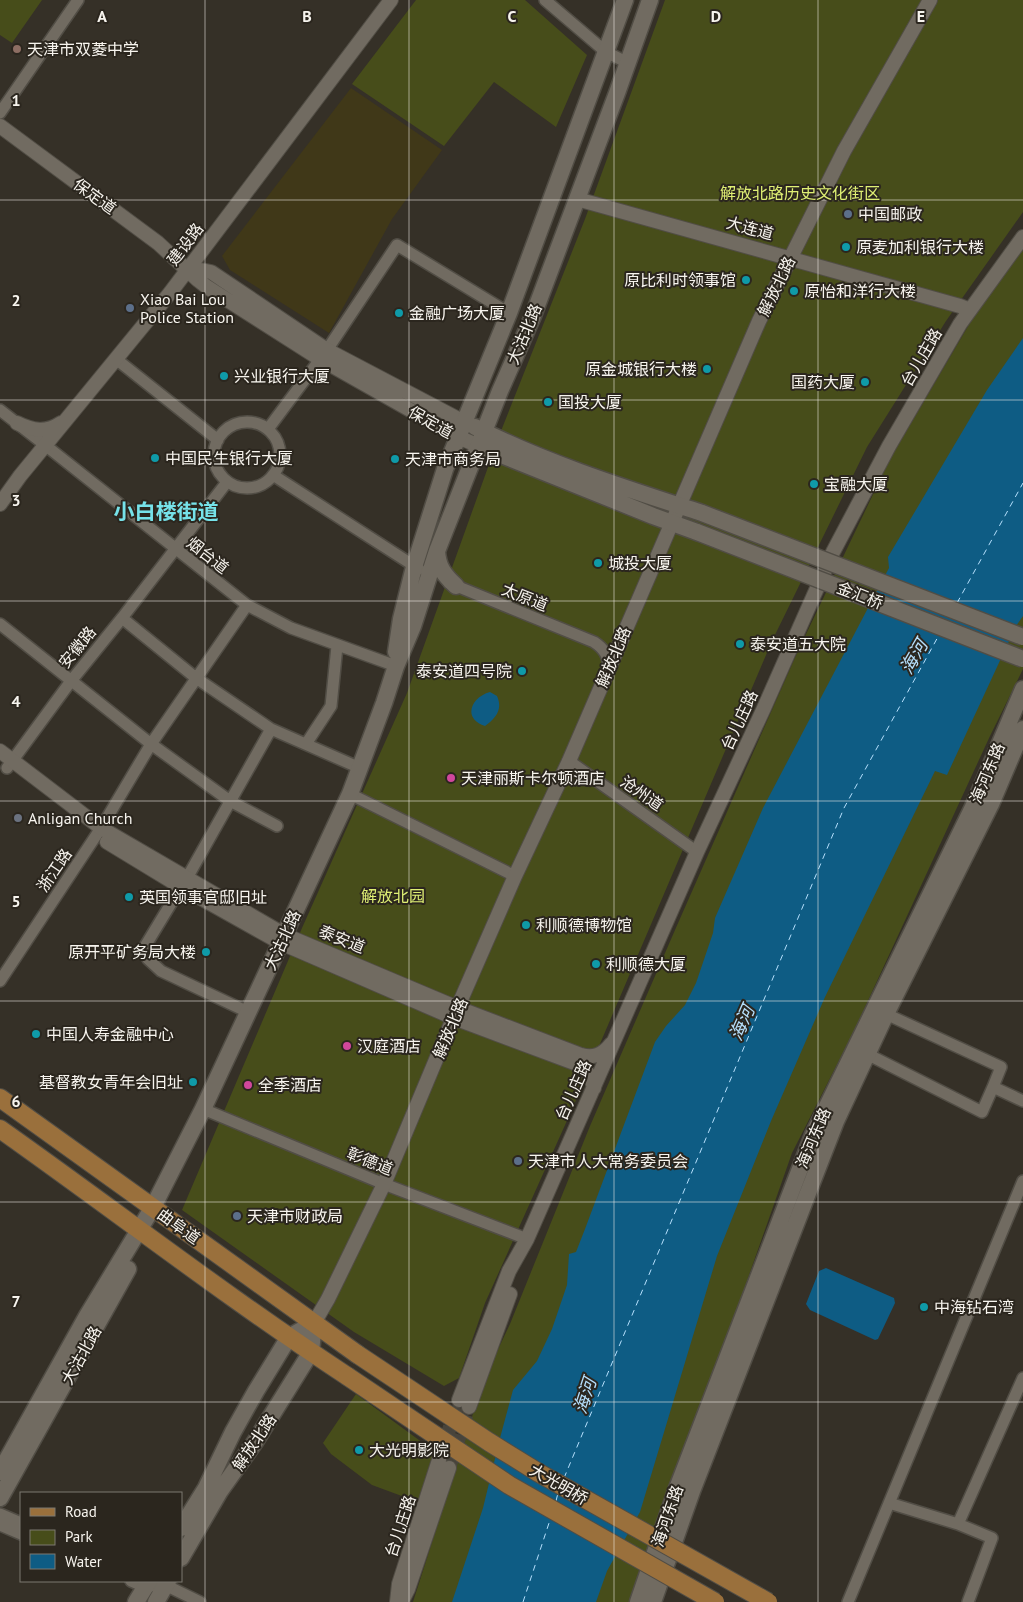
<svg xmlns="http://www.w3.org/2000/svg" width="1023" height="1602" viewBox="0 0 1023 1602" font-family="'PT Sans','Noto Sans SC',sans-serif">
<style>
.green{fill:#474d1a}
.sand{fill:#403818}
.water{fill:#0e5c84}
.lines{fill:none;stroke-linecap:round;stroke-linejoin:round}
.ferry{stroke:#b6e0fd;stroke-width:1;stroke-dasharray:6 5;stroke-linecap:butt}
.tertiary-tunnel{stroke:#48443b;stroke-width:14;stroke-dasharray:14 7;stroke-linecap:butt}
.minor-casing{stroke:#514d45;stroke-width:14}
.tertiary-casing{stroke:#514d45;stroke-width:16}
.secondary-casing{stroke:#514d45;stroke-width:19}
.primary-casing{stroke:#514d45;stroke-width:20}
.minor{stroke:#716b61;stroke-width:11}
.tertiary{stroke:#716b61;stroke-width:14}
.secondary{stroke:#716b61;stroke-width:16}
.primary{stroke:#9a703c;stroke-width:18}
.secondary-bridge-casing{stroke:#514d45;stroke-width:19;stroke-linecap:butt}
.primary-bridge-casing{stroke:#514d45;stroke-width:20;stroke-linecap:butt}
.secondary-bridge{stroke:#716b61;stroke-width:16}
.primary-bridge{stroke:#9a703c;stroke-width:18}
.grid{fill:none;stroke:#f7f4ee;stroke-width:1;stroke-opacity:0.55}
.education-dot{fill:#8d6e63;stroke:#2b261e;stroke-width:2}
.service-dot{fill:#5c6f8a;stroke:#2b261e;stroke-width:2}
.culture-dot{fill:#0f9aa8;stroke:#2b261e;stroke-width:2}
.hotel-dot{fill:#d1479c;stroke:#2b261e;stroke-width:2}
.worship-dot{fill:#6b7280;stroke:#2b261e;stroke-width:2}
.labels{text-anchor:middle;stroke-width:4;stroke-linejoin:round;paint-order:stroke}
.poi-label{font-size:16px;fill:#f7f4ee;stroke:#2b261e;text-anchor:start}
.park-label{font-size:16px;fill:#dfef74;stroke:#2b261e}
.street-label{font-size:16px;fill:#f7f4ee;stroke:#2b261e}
.water-label{font-size:18px;font-style:italic;fill:#b6e0fd;stroke:#2b261e}
.district-label{font-size:21px;font-weight:bold;fill:#76e2e9;stroke:#2b261e}
.grid-label{font-size:16px;text-anchor:middle;font-weight:bold;fill:#f7f4ee;stroke:#2b261e;stroke-width:4;stroke-linejoin:round;paint-order:stroke}
</style>
<rect width="100%" height="100%" fill="#353027"/>
<!-- green -->
<path class="green" d="M0,0H42L12,43L0,35Z
M416,0H525L587,55L556,127L494,82L444,146L352,84Z
M665,0H1023V212L946,321L867,447L772,641L570,1114L485,1303L459,1378L444,1386L354,1332L182,1210L302,928L407,693L501,431L585,219Z
M1023,247V669L990,736L854,1031L792,1153L716,1369L630,1602H413L484,1379L510,1324L590,1126L675,930L797,653L890,459L977,311Z
M356,1394L434,1451L418,1502L372,1485L331,1454L323,1443Z"/>
<!-- sand -->
<path class="sand" d="M351,88L442,150L392,219L329,333L230,270L222,256Z"/>
<!-- water -->
<path class="water" d="M1023,338V616L1016,626L947,775L935,771L825,997L771,1121L717,1256L640,1512L607,1571L596,1602H452L483,1508L500,1438L513,1390L537,1361L552,1329L567,1285L569,1254L576,1252L585,1229L655,1042L666,1026L685,1005L696,983L713,933L715,918L763,808L889,568L888,557L987,390Z
M490,692L497,696C503,709 496,718 485,726C462,719 471,697 490,692Z
M826,1268L894,1298L895,1303L878,1339L875,1340L810,1310L806,1304L819,1271Z"/>
<g class="lines">
<!-- ferry -->
<path class="ferry" d="M957,603L1023,483
M564,1478L844,808L939,635
M556,1501L558,1493
M523,1602L551,1517"/>
<!-- tertiary-tunnel -->
<path class="tertiary-tunnel" d="M439,1460L459,1400
M449,1468L469,1407"/>
<!-- minor casing -->
<g class="minor-casing">
<path id="minor" d="M545,0L606,52L628,63
M0,113L78,0
M116,359L218,440
M0,410L45,445L247,605L291,628L396,666
M214 455a33 33 0 1 1 66 0a33 33 0 1 1-66 0Z
M268,429L327,350L397,245L509,313
M273,475L419,569
M449,583L594,642C605,649 608,656 609,668
M122,618L196,678L271,729L360,768
M0,624L151,744L230,801L277,826
M306,744L331,706L337,646
M569,761L697,852
M7,768L71,681L122,618L227,482
M350,794L515,876
M187,878L271,729
M181,887L144,948L148,959L161,971L248,1012
M0,981L101,828L151,744L247,605
M886,1014L1001,1067L993,1087
M867,1054L982,1112L993,1087L1023,1101
M203,1109L384,1184L527,1239
M889,1503L958,1524L992,1538L968,1602
M0,1514L21,1523
M958,1524L1023,1378
M0,1525L21,1534
M131,1581L145,1587L151,1586
M157,1581L200,1602
M848,1602L1023,1181"/>
</g>
<!-- tertiary casing -->
<g class="tertiary-casing">
<path id="tertiary" d="M0,126L158,243L198,280L207,287L320,359L458,437L479,446
M577,199L960,306L970,310
M187,270L196,269L211,272L327,350L464,422
M17,423C33,431 46,433 61,423
M0,504L20,476L170,293L391,0
M0,751L101,828L285,935L458,1008L581,1055C594,1059 603,1054 611,1044
M107,842L181,887L281,943L454,1018L577,1064C586,1069 592,1077 594,1088
M314,1323L328,1299L384,1184L463,995L515,876L569,761L759,321L844,151L930,0
M459,1400L509,1271L527,1239L697,852L764,708L833,552L889,446L960,324L1023,237
M469,1407L510,1294
M403,1599L408,1589L449,1468
M397,1602L399,1584L439,1460"/>
</g>
<!-- secondary casing -->
<g class="secondary-casing">
<path id="secondary" d="M475,427C545,463 628,489 702,513
M479,446L653,516L697,532
M437,551C438,567 444,575 456,586
M396,652L401,619L414,567L445,469L509,313L625,0
M0,1472L87,1316L153,1207L203,1109L350,794L384,703L396,666L413,626L437,551L500,391L533,316L617,93L650,0
M0,1498L128,1269
M181,1528L206,1488L233,1432L256,1391L289,1337L314,1323
M181,1558L220,1491L255,1442L311,1352L314,1323
M136,1602L149,1581
M156,1602L168,1581
M638,1602L676,1491L813,1135L973,807L1023,689
M653,1602L692,1491L836,1121L886,1014L991,804L1023,729"/>
</g>
<!-- primary casing -->
<g class="primary-casing">
<path id="primary" d="M0,1098L357,1354
M0,1129C116,1211 228,1298 347,1376"/>
</g>
<!-- minor -->
<use href="#minor" class="minor"/>
<!-- tertiary -->
<use href="#tertiary" class="tertiary"/>
<!-- secondary -->
<use href="#secondary" class="secondary"/>
<!-- primary -->
<use href="#primary" class="primary"/>
<!-- secondary-bridge casing -->
<g class="secondary-bridge-casing">
<path id="secondary-bridge" d="M702,513L1023,637
M697,532L1023,659"/>
</g>
<!-- primary-bridge casing -->
<g class="primary-bridge-casing">
<path id="primary-bridge" d="M357,1354L489,1442L539,1473L768,1602
M347,1376L509,1485L715,1602"/>
</g>
<!-- secondary-bridge -->
<use href="#secondary-bridge" class="secondary-bridge"/>
<!-- primary-bridge -->
<use href="#primary-bridge" class="primary-bridge"/>
</g>
<!-- grid -->
<path class="grid" d="M205,0V1602M409,0V1602M614,0V1602M818,0V1602M0,200H1023M0,400H1023M0,601H1023M0,801H1023M0,1001H1023M0,1202H1023M0,1402H1023"/>
<!-- markers -->
<circle class="education-dot" cx="17" cy="49" r="5"/>
<g class="service-dot">
<circle cx="848" cy="214" r="5"/>
<circle cx="130" cy="308" r="5"/>
<circle cx="518" cy="1161" r="5"/>
<circle cx="237" cy="1216" r="5"/>
</g>
<g class="culture-dot">
<circle cx="846" cy="247" r="5"/>
<circle cx="746" cy="280" r="5"/>
<circle cx="794" cy="291" r="5"/>
<circle cx="399" cy="313" r="5"/>
<circle cx="707" cy="369" r="5"/>
<circle cx="224" cy="376" r="5"/>
<circle cx="865" cy="382" r="5"/>
<circle cx="548" cy="402" r="5"/>
<circle cx="155" cy="458" r="5"/>
<circle cx="395" cy="459" r="5"/>
<circle cx="814" cy="484" r="5"/>
<circle cx="598" cy="563" r="5"/>
<circle cx="740" cy="644" r="5"/>
<circle cx="522" cy="671" r="5"/>
<circle cx="129" cy="897" r="5"/>
<circle cx="526" cy="925" r="5"/>
<circle cx="206" cy="952" r="5"/>
<circle cx="596" cy="964" r="5"/>
<circle cx="36" cy="1034" r="5"/>
<circle cx="193" cy="1082" r="5"/>
<circle cx="924" cy="1307" r="5"/>
<circle cx="359" cy="1450" r="5"/>
</g>
<g class="hotel-dot">
<circle cx="451" cy="778" r="5"/>
<circle cx="347" cy="1046" r="5"/>
<circle cx="248" cy="1085" r="5"/>
</g>
<circle class="worship-dot" cx="18" cy="818" r="5"/>
<g class="labels">
<!-- poi labels -->
<g class="poi-label">
<text x="27" y="55">天津市双菱中学</text>
<text x="858" y="220">中国邮政</text>
<text x="856" y="253">原麦加利银行大楼</text>
<text x="736" y="286" text-anchor="end">原比利时领事馆</text>
<text x="804" y="297">原怡和洋行大楼</text>
<text x="140" y="305">Xiao Bai Lou<tspan x="140" dy="18">Police Station</tspan></text>
<text x="409" y="319">金融广场大厦</text>
<text x="697" y="375" text-anchor="end">原金城银行大楼</text>
<text x="234" y="382">兴业银行大厦</text>
<text x="855" y="388" text-anchor="end">国药大厦</text>
<text x="558" y="408">国投大厦</text>
<text x="165" y="464">中国民生银行大厦</text>
<text x="405" y="465">天津市商务局</text>
<text x="824" y="490">宝融大厦</text>
<text x="608" y="569">城投大厦</text>
<text x="750" y="650">泰安道五大院</text>
<text x="512" y="677" text-anchor="end">泰安道四号院</text>
<text x="461" y="784">天津丽斯卡尔顿酒店</text>
<text x="28" y="824">Anligan Church</text>
<text x="139" y="903">英国领事官邸旧址</text>
<text x="536" y="931">利顺德博物馆</text>
<text x="196" y="958" text-anchor="end">原开平矿务局大楼</text>
<text x="606" y="970">利顺德大厦</text>
<text x="46" y="1040">中国人寿金融中心</text>
<text x="357" y="1052">汉庭酒店</text>
<text x="183" y="1088" text-anchor="end">基督教女青年会旧址</text>
<text x="258" y="1091">全季酒店</text>
<text x="528" y="1167">天津市人大常务委员会</text>
<text x="247" y="1222">天津市财政局</text>
<text x="934" y="1313">中海钻石湾</text>
<text x="369" y="1456">大光明影院</text>
</g>
<!-- park labels -->
<g class="park-label">
<text x="800" y="199">解放北路历史文化街区</text>
<text x="393" y="902">解放北园</text>
</g>
<!-- street labels -->
<g class="street-label">
<text transform="translate(95 196) rotate(36)" y="6">保定道</text>
<text transform="translate(750 228) rotate(15)" y="6">大连道</text>
<text transform="translate(185 244) rotate(-53)" y="6">建设路</text>
<text transform="translate(776 286) rotate(-64)" y="6">解放北路</text>
<text transform="translate(524 334) rotate(-67)" y="6">大沽北路</text>
<text transform="translate(921 357) rotate(-60)" y="6">台儿庄路</text>
<text transform="translate(431 422) rotate(29)" y="6">保定道</text>
<text transform="translate(208 555) rotate(38)" y="6">烟台道</text>
<text transform="translate(860 595) rotate(21)" y="6">金汇桥</text>
<text transform="translate(525 597) rotate(22)" y="6">太原道</text>
<text transform="translate(77 647) rotate(-51)" y="6">安徽路</text>
<text transform="translate(613 657) rotate(-67)" y="6">解放北路</text>
<text transform="translate(739 720) rotate(-65)" y="6">台儿庄路</text>
<text transform="translate(987 773) rotate(-67)" y="6">海河东路</text>
<text transform="translate(642 793) rotate(35)" y="6">沧州道</text>
<text transform="translate(54 870) rotate(-56)" y="6">浙江路</text>
<text transform="translate(342 939) rotate(22)" y="6">泰安道</text>
<text transform="translate(282 940) rotate(-65)" y="6">大沽北路</text>
<text transform="translate(450 1028) rotate(-67)" y="6">解放北路</text>
<text transform="translate(573 1090) rotate(-66)" y="6">台儿庄路</text>
<text transform="translate(813 1138) rotate(-67)" y="6">海河东路</text>
<text transform="translate(370 1161) rotate(22)" y="6">彰德道</text>
<text transform="translate(179 1226) rotate(36)" y="6">曲阜道</text>
<text transform="translate(81 1355) rotate(-61)" y="6">大沽北路</text>
<text transform="translate(254 1442) rotate(-56)" y="6">解放北路</text>
<text transform="translate(559 1484) rotate(30)" y="6">大光明桥</text>
<text transform="translate(667 1516) rotate(-71)" y="6">海河东路</text>
<text transform="translate(400 1526) rotate(-72)" y="6">台儿庄路</text>
</g>
<!-- water labels -->
<g class="water-label">
<text transform="translate(914 657) rotate(-60)" y="6">海河</text>
<text transform="translate(742 1023) rotate(-66)" y="6">海河</text>
<text transform="translate(585 1396) rotate(-72)" y="6">海河</text>
</g>
<!-- district labels -->
<g class="district-label">
<text x="166" y="519">小白楼街道</text>
</g>
</g>
<g class="grid-label">
<text x="102" y="22">A</text>
<text x="307" y="22">B</text>
<text x="512" y="22">C</text>
<text x="716" y="22">D</text>
<text x="921" y="22">E</text>
<text x="16" y="106">1</text>
<text x="16" y="306">2</text>
<text x="16" y="506">3</text>
<text x="16" y="707">4</text>
<text x="16" y="907">5</text>
<text x="16" y="1107">6</text>
<text x="16" y="1307">7</text>
</g>
<!-- legend -->
<rect x="20" y="1492" width="162" height="90" fill="#2b261e" stroke="#7d7871"/>
<rect x="30" y="1508" width="25" height="8" fill="#9a703c" stroke="#7d7871"/>
<text x="65" y="1517" font-size="15" fill="#f7f4ee">Road</text>
<rect x="30" y="1530" width="25" height="15" fill="#474d1a" stroke="#7d7871"/>
<text x="65" y="1542" font-size="15" fill="#f7f4ee">Park</text>
<rect x="30" y="1554" width="25" height="15" fill="#0e5c84" stroke="#7d7871"/>
<text x="65" y="1567" font-size="15" fill="#f7f4ee">Water</text>
</svg>
